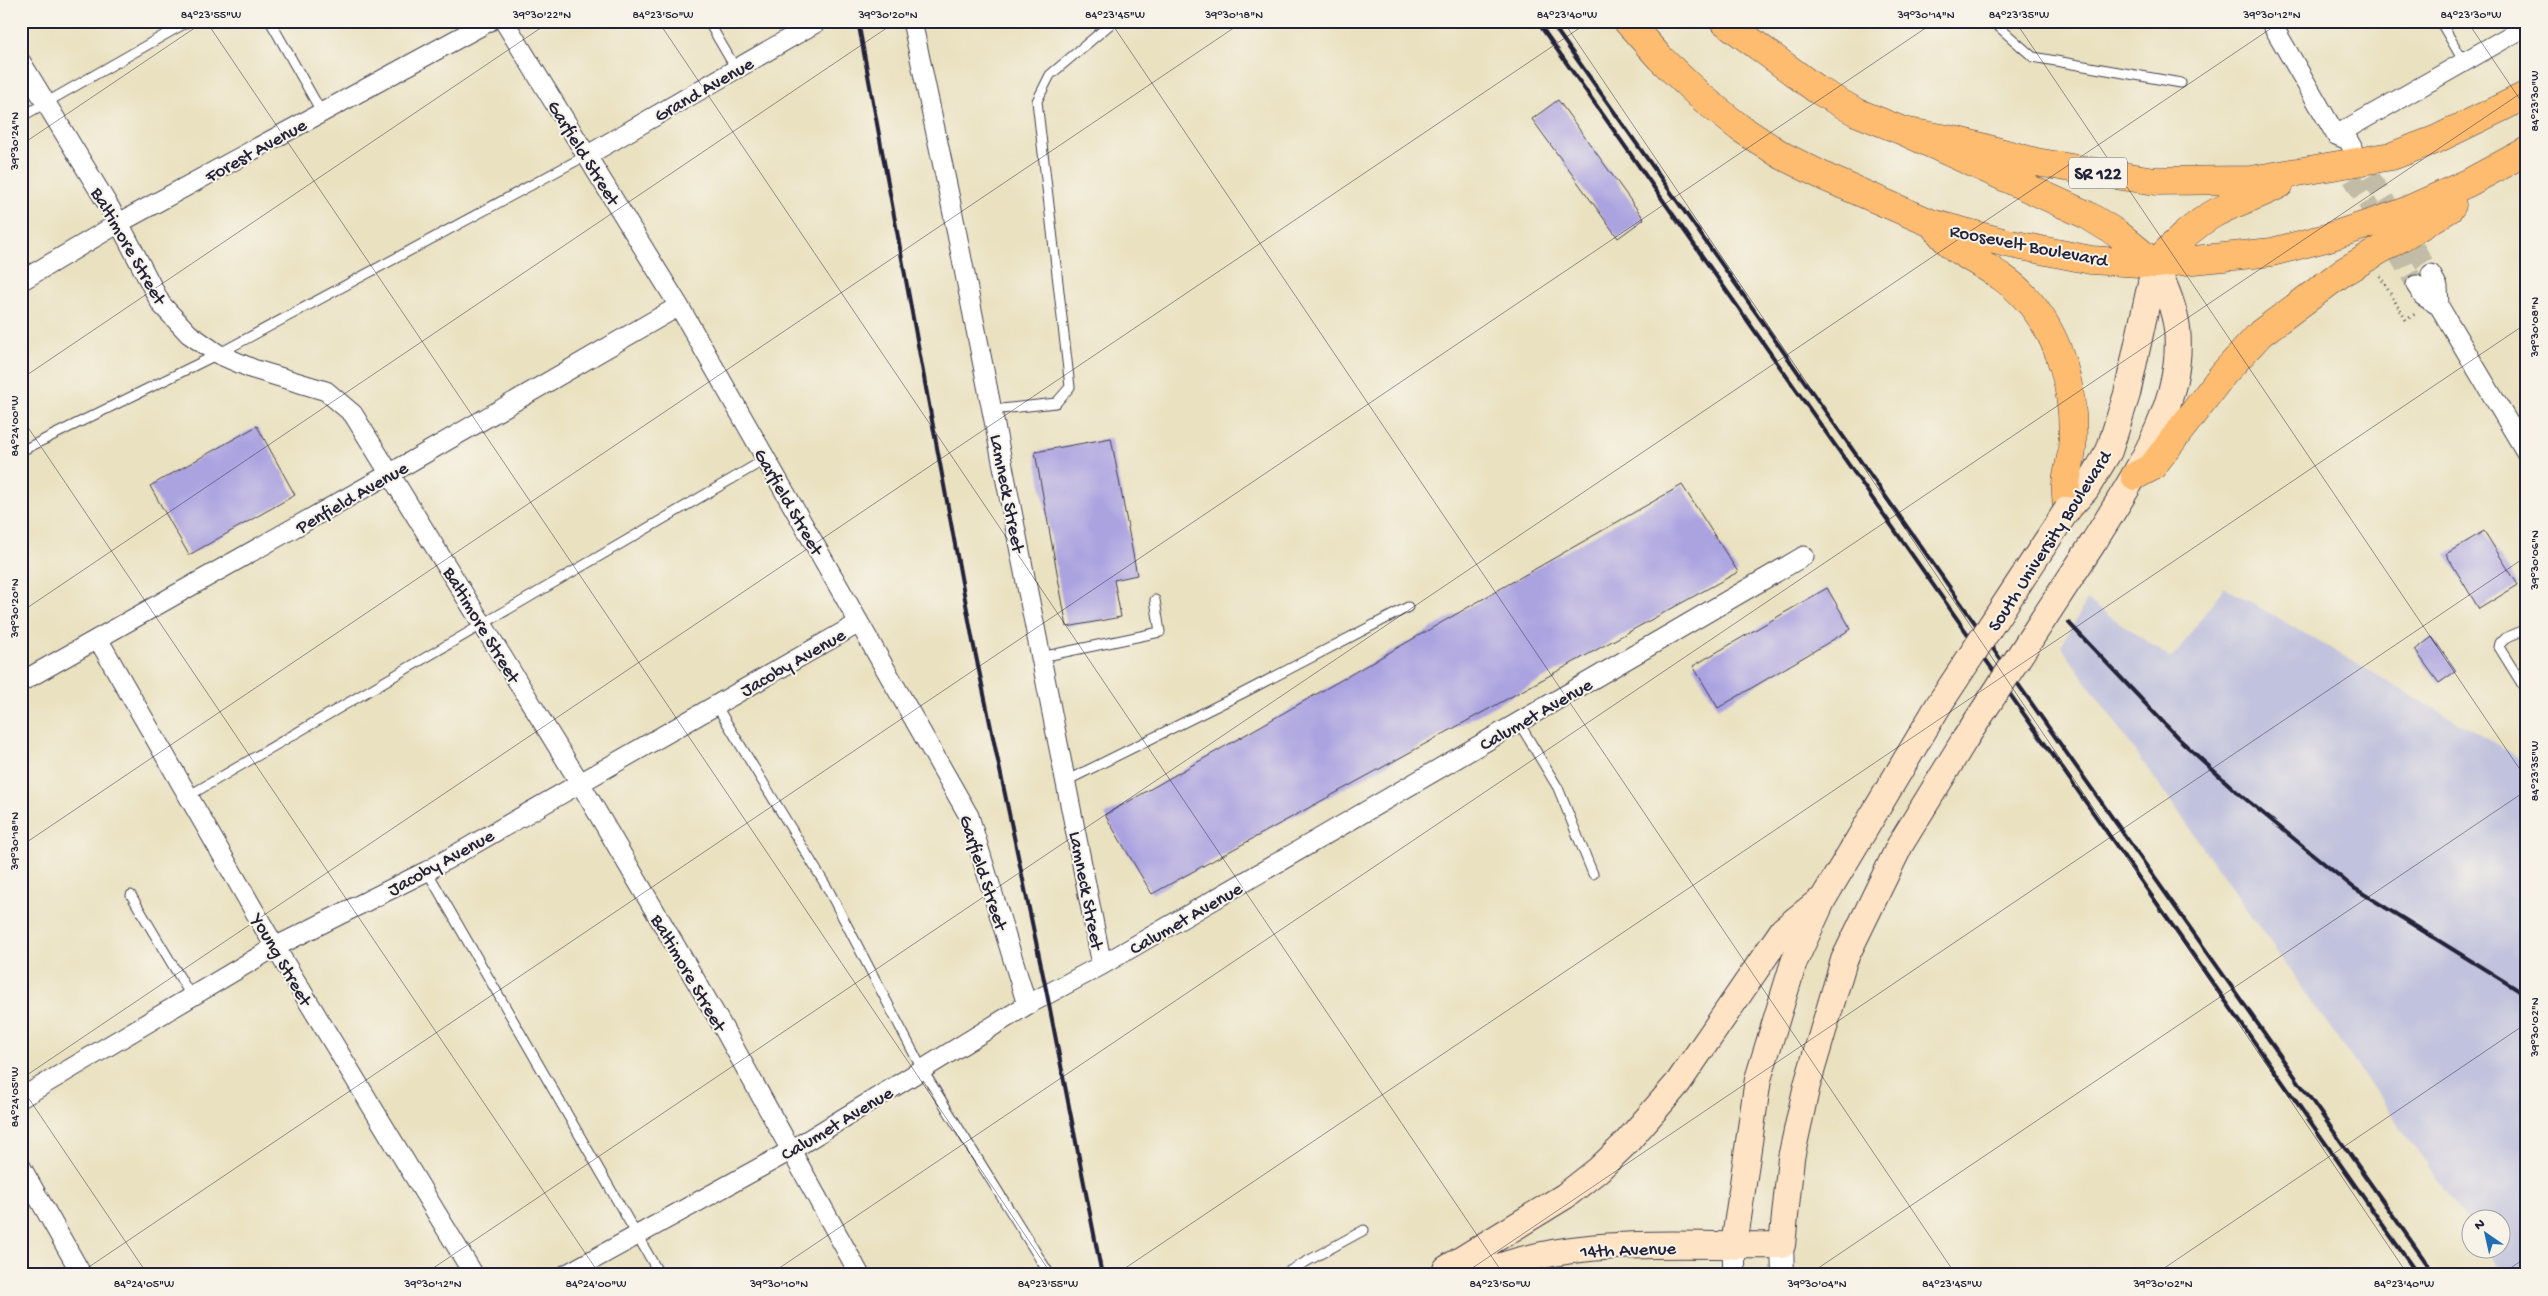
<svg xmlns="http://www.w3.org/2000/svg" width="2548" height="1296" viewBox="0 0 2548 1296" font-family="'Gochi Hand',sans-serif">
<style>
.industrial{fill:#c1c2dd}
.building{fill:#aba3e0}
.lines{fill:none;stroke-linecap:round;stroke-linejoin:round}
.minor-tunnel{stroke:#c2bba5;stroke-width:19;stroke-dasharray:19 9;stroke-linecap:butt}
.service-casing{stroke:#403f4f;stroke-width:11}
.minor-casing{stroke:#403f4f;stroke-width:21}
.tertiary-casing{stroke:#403f4f;stroke-width:24}
.secondary-casing{stroke:#403f4f;stroke-width:28}
.primary-casing{stroke:#403f4f;stroke-width:29}
.path{stroke:#403f4f;stroke-width:3;stroke-dasharray:1 4;stroke-linecap:butt}
.service{stroke:#fff;stroke-width:9}
.minor{stroke:#fff;stroke-width:19}
.tertiary{stroke:#fff;stroke-width:22}
.secondary{stroke:#fee4c5;stroke-width:26}
.primary{stroke:#fdbc6f;stroke-width:28}
.rail{stroke:#22223b;stroke-width:4}
.secondary-bridge-casing{stroke:#403f4f;stroke-width:28;stroke-linecap:butt}
.secondary-bridge{stroke:#fee4c5;stroke-width:26}
.ticks{fill:none;stroke:#22223b;stroke-width:1;stroke-opacity:0.45}
.labels{text-anchor:middle;stroke-width:4;stroke-linejoin:round;paint-order:stroke}
.shield{fill:#f7f3e8;stroke:#62616f;stroke-width:1}
.shield-label{font-size:18px;font-weight:bold;fill:#22223b}
.street-label{font-size:19px;fill:#22223b;stroke:#f7f3e8}
.neatline{fill:none;stroke:#22223b;stroke-width:2}
.ticks-label{font-size:12px;text-anchor:middle;fill:#22223b}
</style>
<rect width="100%" height="100%" fill="#f7f3e8"/>
<filter id="ink" filterUnits="userSpaceOnUse"><feTurbulence type="fractalNoise" baseFrequency=".02" numOctaves="2"/><feDisplacementMap in="SourceGraphic" scale="10" xChannelSelector="R" yChannelSelector="G"/><feConvolveMatrix kernelMatrix="1 2 1 2 8 2 1 2 1" color-interpolation-filters="sRGB"/></filter>
<filter id="wash" filterUnits="userSpaceOnUse"><feTurbulence type="fractalNoise" baseFrequency=".0096" numOctaves="4" result="noise"/><feDisplacementMap in="SourceGraphic" scale="20" xChannelSelector="R" yChannelSelector="G"/><feGaussianBlur stdDeviation="1.12" result="paint"/><feColorMatrix in="noise" values="0 0 0 0 0 0 0 0 0 0 0 0 0 0 0 0 0 1.4 0 .05"/><feComposite in="paint" operator="in"/></filter>
<g filter="url(#wash)">
<rect width="100%" height="100%" fill="#eae1c0"/>
<!-- industrial -->
<path class="industrial" d="M2224,587L2527,762V1275H2505L2487,1249L2500,1248V1218H2470V1226L2061,646L2087,600L2172,659Z"/>
<g id="blocks">
<!-- building -->
<path class="building" d="M1558,100L1644,219L1618,238L1532,119Z
M257,426L295,495L189,555L150,486Z
M1111,438L1137,575L1114,580L1121,617L1067,627L1035,452Z
M1682,485L1738,572L1152,894L1105,815Z
M2484,531L2518,585L2479,609L2446,554Z
M1827,588L1851,629L1718,708L1693,666Z
M2432,637L2456,671L2439,683L2415,650Z"/>
</g>
</g>
<g filter="url(#ink)">
<use href="#blocks" fill-opacity="0" stroke="#403f4f" stroke-width="1"/>
<g class="lines">
<!-- minor-tunnel -->
<path class="minor-tunnel" d="M2355,152L2431,274
M2338,154L2416,285"/>
<!-- service casing -->
<g class="service-casing">
<path id="service" d="M270,21L322,113
M708,21L736,69
M1996,21L1999,27L2033,57L2181,83
M2440,21L2464,62
M21,117L189,21
M992,410L1056,403L1070,387L1037,101L1050,75L1114,21
M21,451L218,354L587,155
M2527,629L2505,638L2500,643L2499,647L2527,692
M1041,657L1160,632L1155,600
M716,705L828,889L922,1069L1050,1275
M1519,723L1558,788L1593,874
M1066,781L1245,692L1408,607
M190,795L766,459
M427,871L660,1275
M131,895L191,996
M1282,1275L1364,1230"/>
</g>
<!-- minor casing -->
<g class="minor-casing">
<path id="minor" d="M504,21L679,306L969,816L1027,1005
M912,21L950,199L1102,965
M2270,21L2336,135L2348,140L2352,147
M21,62L119,223L161,304L189,334L218,354L253,369L326,391L353,414L580,783L720,1022L860,1275
M2336,135L2527,26
M588,155L819,21
M2431,274L2438,287L2439,306
M21,281L119,223L490,21
M2416,285L2423,296L2439,306L2527,454
M98,639L275,947L474,1275
M21,682L391,473L679,306
M21,1098L275,947L427,871L859,623
M21,1167L82,1275
M565,1275L790,1151L1027,1005L1102,965L1804,556"/>
</g>
<!-- tertiary casing -->
<g class="tertiary-casing">
<path id="tertiary" d="M1782,1245L1783,1275
M1734,1275V1246"/>
</g>
<!-- secondary casing -->
<g class="secondary-casing">
<path id="secondary" d="M2067,510L2086,489L2109,451L2127,394L2155,264
M2095,540C2133,478 2185,404 2177,329C2174,306 2164,285 2155,264
M1734,1246L1758,1079L1794,962L1823,899L1940,703
M1443,1275L1446,1269L1565,1196L1598,1170L1626,1143L1678,1083L1783,930L1818,902
M1478,1275C1573,1234 1681,1247 1782,1245L1791,1158L1807,1085L1844,960L1900,845L1965,739"/>
</g>
<!-- primary casing -->
<g class="primary-casing">
<path id="primary" d="M1627,21L1660,58L1700,96L1740,128L1783,156L1827,178L1931,223L2006,243L2091,260L2155,264L2272,252L2326,238L2399,214L2468,183L2527,151
M1724,21L1816,89L1856,112L1903,131L2087,215L2118,234L2155,264
M1903,131L1959,141L2036,162L2101,173L2156,181L2251,180L2392,156L2437,139L2527,95
M1934,226C1940,233 1947,242 1955,248C1978,264 2003,274 2023,295C2062,336 2076,395 2072,450C2071,461 2067,472 2066,484C2065,492 2067,502 2067,510
M2155,264C2172,246 2189,229 2210,216C2232,202 2258,197 2280,184
M2135,476L2152,467L2224,373L2261,333L2343,272L2449,209L2452,205"/>
</g>
<!-- path -->
<path class="path" d="M2380,276L2406,320L2415,314"/>
<!-- service -->
<use href="#service" class="service"/>
<!-- minor -->
<use href="#minor" class="minor"/>
<!-- tertiary -->
<use href="#tertiary" class="tertiary"/>
<!-- secondary -->
<use href="#secondary" class="secondary"/>
<!-- primary -->
<use href="#primary" class="primary"/>
<!-- rail -->
<path class="rail" d="M858,21L973,642L1047,994L1102,1275
M1537,21L2418,1275
M1550,21L2435,1275
M2069,623L2179,739L2237,792L2354,888L2518,990L2527,998"/>
<!-- secondary-bridge casing -->
<g class="secondary-bridge-casing">
<path id="secondary-bridge" d="M1940,703L2067,510
M1965,739L2095,540"/>
</g>
<!-- secondary-bridge -->
<use href="#secondary-bridge" class="secondary-bridge"/>
</g>
</g>
<!-- ticks -->
<path class="ticks" d="M206,21L1052,1275M658,21L1504,1275M1110,21L1956,1275M1563,21L2408,1275M2015,21L2527,780M2467,21L2527,110M21,145L205,21M21,379L551,21M21,417L600,1275M21,612L897,21M21,846L1244,21M21,1079L1590,21M21,1087L148,1275M77,1275L1936,21M423,1275L2282,21M769,1275L2527,89M1115,1275L2527,323M1462,1275L2527,556M1808,1275L2527,790M2154,1275L2527,1023M2500,1275L2527,1257"/>
<g class="labels">
<!-- shield labels -->
<rect class="shield" x="2069" y="157.5" width="58" height="31" rx="4"/>
<g class="shield-label">
<text x="2098" y="179">SR 122</text>
</g>
<!-- street labels -->
<g class="street-label">
<text transform="translate(703 88) rotate(-30)" y="7">Grand Avenue</text>
<text transform="translate(255 149) rotate(-29)" y="7">Forest Avenue</text>
<text transform="translate(585 152) rotate(58)" y="7">Garfield Street</text>
<text transform="translate(2029 244) rotate(11)" y="7">Roosevelt Boulevard</text>
<text transform="translate(130 245) rotate(60)" y="7">Baltimore Street</text>
<text transform="translate(1009 493) rotate(79)" y="7">Lamneck Street</text>
<text transform="translate(351 496) rotate(-30)" y="7">Penfield Avenue</text>
<text transform="translate(790 501) rotate(60)" y="7">Garfield Street</text>
<text transform="translate(2048 540) rotate(-57)" y="7">South University Boulevard</text>
<text transform="translate(483 624) rotate(59)" y="7">Baltimore Street</text>
<text transform="translate(792 661) rotate(-30)" y="7">Jacoby Avenue</text>
<text transform="translate(1535 713) rotate(-30)" y="7">Calumet Avenue</text>
<text transform="translate(440 861) rotate(-29)" y="7">Jacoby Avenue</text>
<text transform="translate(985 872) rotate(72)" y="7">Garfield Street</text>
<text transform="translate(1088 890) rotate(79)" y="7">Lamneck Street</text>
<text transform="translate(1185 917) rotate(-30)" y="7">Calumet Avenue</text>
<text transform="translate(283 959) rotate(60)" y="7">Young Street</text>
<text transform="translate(690 972) rotate(60)" y="7">Baltimore Street</text>
<text transform="translate(836 1122) rotate(-31)" y="7">Calumet Avenue</text>
<text transform="translate(1628 1248) rotate(-2)" y="7">14th Avenue</text>
</g>
</g>
<!-- margin -->
<rect width="2548" height="1296" fill="none" stroke="#f7f3e8" stroke-width="55"/>
<!-- north arrow -->
<g transform="translate(2486 1234) rotate(326)"><circle r="24" fill="#f7f3e8" stroke="#a29fa3"/>
<path d="M0-4L9 19L0 12L-9 19Z" fill="#1f6fb2"/>
<text y="-8" font-size="14" font-weight="bold" text-anchor="middle" fill="#22223b">N</text>
</g>
<rect x="28" y="28" width="2492" height="1240" class="neatline"/>
<g class="ticks-label">
<text x="211" y="18">84°23'55"W</text>
<text x="542" y="18">39°30'22"N</text>
<text x="663" y="18">84°23'50"W</text>
<text x="888" y="18">39°30'20"N</text>
<text x="1115" y="18">84°23'45"W</text>
<text x="1234" y="18">39°30'18"N</text>
<text x="1567" y="18">84°23'40"W</text>
<text x="1926" y="18">39°30'14"N</text>
<text x="2019" y="18">84°23'35"W</text>
<text x="2272" y="18">39°30'12"N</text>
<text x="2471" y="18">84°23'30"W</text>
<text transform="translate(2534 101) rotate(-90)" y="4">84°23'30"W</text>
<text transform="translate(14 141) rotate(-90)" y="4">39°30'24"N</text>
<text transform="translate(2534 327) rotate(-90)" y="4">39°30'08"N</text>
<text transform="translate(14 426) rotate(-90)" y="4">84°24'00"W</text>
<text transform="translate(2534 560) rotate(-90)" y="4">39°30'06"N</text>
<text transform="translate(14 608) rotate(-90)" y="4">39°30'20"N</text>
<text transform="translate(2534 771) rotate(-90)" y="4">84°23'35"W</text>
<text transform="translate(14 841) rotate(-90)" y="4">39°30'18"N</text>
<text transform="translate(2534 1027) rotate(-90)" y="4">39°30'02"N</text>
<text transform="translate(14 1097) rotate(-90)" y="4">84°24'05"W</text>
<text x="144" y="1287">84°24'05"W</text>
<text x="433" y="1287">39°30'12"N</text>
<text x="596" y="1287">84°24'00"W</text>
<text x="779" y="1287">39°30'10"N</text>
<text x="1048" y="1287">84°23'55"W</text>
<text x="1500" y="1287">84°23'50"W</text>
<text x="1817" y="1287">39°30'04"N</text>
<text x="1952" y="1287">84°23'45"W</text>
<text x="2163" y="1287">39°30'02"N</text>
<text x="2404" y="1287">84°23'40"W</text>
</g>
</svg>
